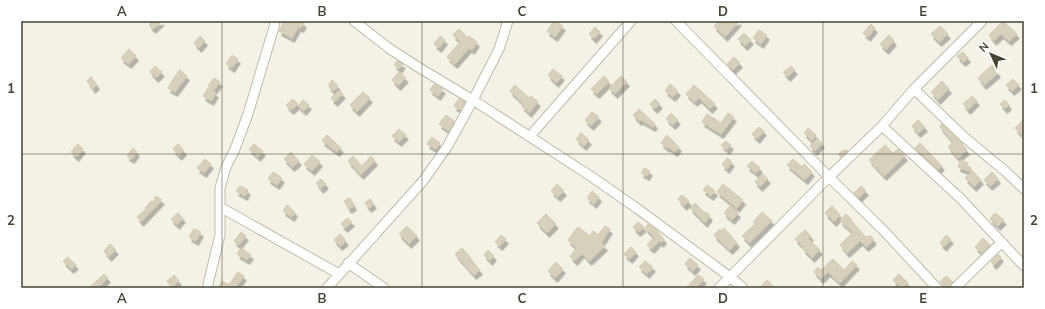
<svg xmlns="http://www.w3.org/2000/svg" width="1045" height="309" viewBox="0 0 1045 309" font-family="Mulish,sans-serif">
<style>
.building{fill:#d7d0bb;stroke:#d2caad;filter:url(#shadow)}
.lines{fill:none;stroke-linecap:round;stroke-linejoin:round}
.minor-casing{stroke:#c0bca8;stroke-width:11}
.minor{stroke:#fff;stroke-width:9}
.grid{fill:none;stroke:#474335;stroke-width:1;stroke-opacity:0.55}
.neatline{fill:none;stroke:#474335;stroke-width:1.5}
.grid-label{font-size:13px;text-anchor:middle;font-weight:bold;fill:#474335}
</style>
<defs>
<filter id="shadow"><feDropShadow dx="2.5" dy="4.5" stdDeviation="0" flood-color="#0004"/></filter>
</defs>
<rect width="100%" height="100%" fill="#f4f2e6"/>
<!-- building -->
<path class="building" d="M153,21H162L153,29L149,25Z
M284,21H301L304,23L301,28L298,27L292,38L279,31Z
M554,21L563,26L555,37L547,31Z
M719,21L722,24L725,21H739L725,37L714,26Z
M1003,21L1017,34L1009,41L1001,34L994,41L989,35Z
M871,24L875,28L868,37L863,33Z
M940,26L948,34L939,42L931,34Z
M595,27L600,32L594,39L589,34Z
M459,29L468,38L469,36L477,42L472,50L469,48L455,64L447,57L460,42L453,35Z
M759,30L767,35L761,44L753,38Z
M744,33L751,40L745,46L738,39Z
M889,35L894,41L886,50L880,44Z
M200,36L205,41L199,48L194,43Z
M440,36L445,40L439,48L434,44Z
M129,49L136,56L129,64L121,58Z
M963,52L968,58L963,62L957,56Z
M232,55L238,59L232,68L226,64Z
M734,57L740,63L733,70L727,64Z
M397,61L403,64L399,69L394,65Z
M992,65L998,73L984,85L978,78Z
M155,66L162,72L156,78L150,72Z
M791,66L795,70L788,77L783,72Z
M553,69L562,76L556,83L548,75Z
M180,70L187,76L175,92L168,88L175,76Z
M399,72L406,78L398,86L392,80Z
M604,76L609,82L597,94L591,89Z
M621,76L627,82L615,94L609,88Z
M91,77L97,85L93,89L87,81Z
M214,78L220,82L213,91L208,86Z
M1013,79L1019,85L1012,91L1006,85Z
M332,80L338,86L334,91L329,87V84Z
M942,81L949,89L938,100L931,92Z
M434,84L443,89L438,96L430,90Z
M670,84L678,91L673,97L665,91Z
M515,85L529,98L531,96L538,102L529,113L522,106L524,104L510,91Z
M694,85L715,104L710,109L699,98L695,102L686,94Z
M208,88L216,93L211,101L203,96Z
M339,90L343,94L335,102L331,98Z
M363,92L370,98L357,112L350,105Z
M972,96L977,101L968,110L963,104Z
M459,98L465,102L461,110L454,106Z
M293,99L298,104L291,110L286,105Z
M655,99L660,104L655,109L650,104Z
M303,100L309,105L304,111L298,106Z
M1005,100L1009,105L1005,109L1000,104Z
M639,109L655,124L653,127L641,120L639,121L633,115Z
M592,112L599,117L591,126L585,120Z
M671,113L678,120L673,125L666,119Z
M728,113L734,117L721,134L702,122L707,114L721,123Z
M446,115L454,121L449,131L439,124Z
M1024,119V138L1015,128Z
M918,120L925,127L918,133L912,126Z
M942,124L963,144L962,145L967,150L958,158L948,147L953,142L940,127Z
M759,127L764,131L757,139L752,134Z
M808,128L816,135L812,141L804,133Z
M399,129L406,135L399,142L392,136Z
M581,133L589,140L584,146L576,139Z
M327,135L341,148L337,152L322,141Z
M667,135L679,147L675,152L668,147L667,148L661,143Z
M432,137L440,143L436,149L427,144Z
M817,139L822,143L815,151L810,146Z
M726,141L731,145L727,150L721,145Z
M920,143L942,166L938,170L915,148Z
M78,144L83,149L76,157L71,152Z
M178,144L184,151L179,156L173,149Z
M254,144L263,151L258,157L249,149Z
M885,145L893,153L898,149L905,156L884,176L869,160Z
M133,148L137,152L132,159L127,156Z
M844,150L848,151L841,157L838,154Z
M291,152L299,161L292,167L284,159Z
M312,155L320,162L312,171L304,164Z
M353,156L362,166L371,156L375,161L361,175L348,161Z
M727,158L732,162L727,169L722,165Z
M205,159L211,164L204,173L197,168Z
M793,159L802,167L804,164L812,172L805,180L787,165Z
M961,160L968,163L967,165L981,180L974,187L965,178L971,172L958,167Z
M752,161L760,168L756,173L747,166Z
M644,168L650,171L647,176L641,173Z
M273,172L282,178L277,185L268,179Z
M992,172L998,179L990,186L984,180Z
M763,174L768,179L760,187L755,182Z
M321,179L326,184L321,189L316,183Z
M557,184L564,191L558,197L551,191Z
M723,184L743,200L737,208L717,192Z
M707,185L715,191L711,196L703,190Z
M240,186L248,190L245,196L236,191Z
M861,186L866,191L859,198L854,193Z
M592,191L599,197L594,204L587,198Z
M682,195L689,201L684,206L678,199Z
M156,196L162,200L141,222L137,217L146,209L145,208L151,201L153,202Z
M350,198L354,206L349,209L344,201Z
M370,199L374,204L369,208L365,203Z
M695,203L705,213L706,212L710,216L705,223L690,208Z
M287,205L295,212L292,217L283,211Z
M730,206L738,213L732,220L724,213Z
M832,206L840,215L834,222L825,213Z
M762,212L772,221L749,243L742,236L755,224L753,222Z
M178,213L183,218L177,225L171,219Z
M995,213L1004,220L998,226L990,219Z
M546,214L556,224L547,233L537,223Z
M846,214L852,220L851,221L866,237L870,236L873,238V241L866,247L860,241L847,253L840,245L853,232L840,221Z
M347,218L352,222L345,228L341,224Z
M638,222L644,227L638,232L633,227Z
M648,224L656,230L664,239L661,243L659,241L652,249L647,245L654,237L645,228Z
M407,226L417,236L409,244L399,234Z
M605,226L610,229L601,243L605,246L597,254L589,261L582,253L575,261L570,256L577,248L568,240L578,227L590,236L593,231L598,235Z
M724,228L737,243L730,250L714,235L720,229L722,231Z
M194,229L201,232L196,241L189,237Z
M805,230L811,236L808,239L820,250L812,258L803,249L804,247L795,239Z
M241,232L246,236L239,245L234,241Z
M340,234L346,241L340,246L334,240Z
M501,235L506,239L500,246L495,242Z
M946,235L951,239L944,247L940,243Z
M983,238L990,245L982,253L975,247Z
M110,244L116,250L109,257L104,251Z
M631,247L636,252L630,259L624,254Z
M241,248L251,255L247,260L237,254Z
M462,248L471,258L470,259L480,270L474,275L455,254Z
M488,250L494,256L490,261L484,255Z
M998,254L1001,257L994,265L991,262Z
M68,257L76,265L71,269L63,261Z
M690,258L698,265L693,271L685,264Z
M833,259L844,270L852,261L857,265L840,283L828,272L821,279L814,272L818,267L821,270Z
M645,261L653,267L647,274L639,267Z
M556,262L563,269L555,278L548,271Z
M238,272L244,276L235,288H218L222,281L229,285Z
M104,274L108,278L98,288H89Z
M899,274L908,283L903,288H901L893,280Z
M174,275L179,281L172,287L167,281Z
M698,275L704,279L696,288H686Z
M946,276L953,282L949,288H947L940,282Z
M767,280L775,288H759Z"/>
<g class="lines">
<!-- minor casing -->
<g class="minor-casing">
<path id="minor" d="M354,21L390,49L418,67L473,100L589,175L638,209L730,277L743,288
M676,21L829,177L884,231L937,288
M914,89L964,137L1005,171L1024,189
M882,126L960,198L1024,266
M530,136L631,21
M220,207L339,274
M348,263L384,288
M208,288V284L220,235V188L226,167L235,149L248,114L274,27L275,21
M327,288L423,181L447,147L473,100L499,49L508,21
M719,288L829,177L882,126L914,89L982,21
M955,288L1002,242"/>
</g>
<!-- minor -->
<use href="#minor" class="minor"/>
</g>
<!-- grid -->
<path class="grid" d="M222,21V288M422,21V288M623,21V288M823,21V288M21,154H1024"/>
<!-- border -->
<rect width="1045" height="309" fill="none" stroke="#ffffff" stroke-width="44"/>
<!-- north arrow -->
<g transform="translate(991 54) rotate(314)" stroke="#ffffff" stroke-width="3" paint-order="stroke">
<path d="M0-3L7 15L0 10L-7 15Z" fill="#474335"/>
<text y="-6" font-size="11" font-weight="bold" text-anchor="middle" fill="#474335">N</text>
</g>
<rect x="22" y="22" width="1001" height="265" class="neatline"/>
<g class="grid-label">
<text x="122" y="16">A</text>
<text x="322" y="16">B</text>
<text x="522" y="16">C</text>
<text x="723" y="16">D</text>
<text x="923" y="16">E</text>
<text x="11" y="93">1</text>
<text x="1034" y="93">1</text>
<text x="11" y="225">2</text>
<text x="1034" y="225">2</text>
<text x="122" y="303">A</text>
<text x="322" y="303">B</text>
<text x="522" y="303">C</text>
<text x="723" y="303">D</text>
<text x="923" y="303">E</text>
</g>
</svg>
